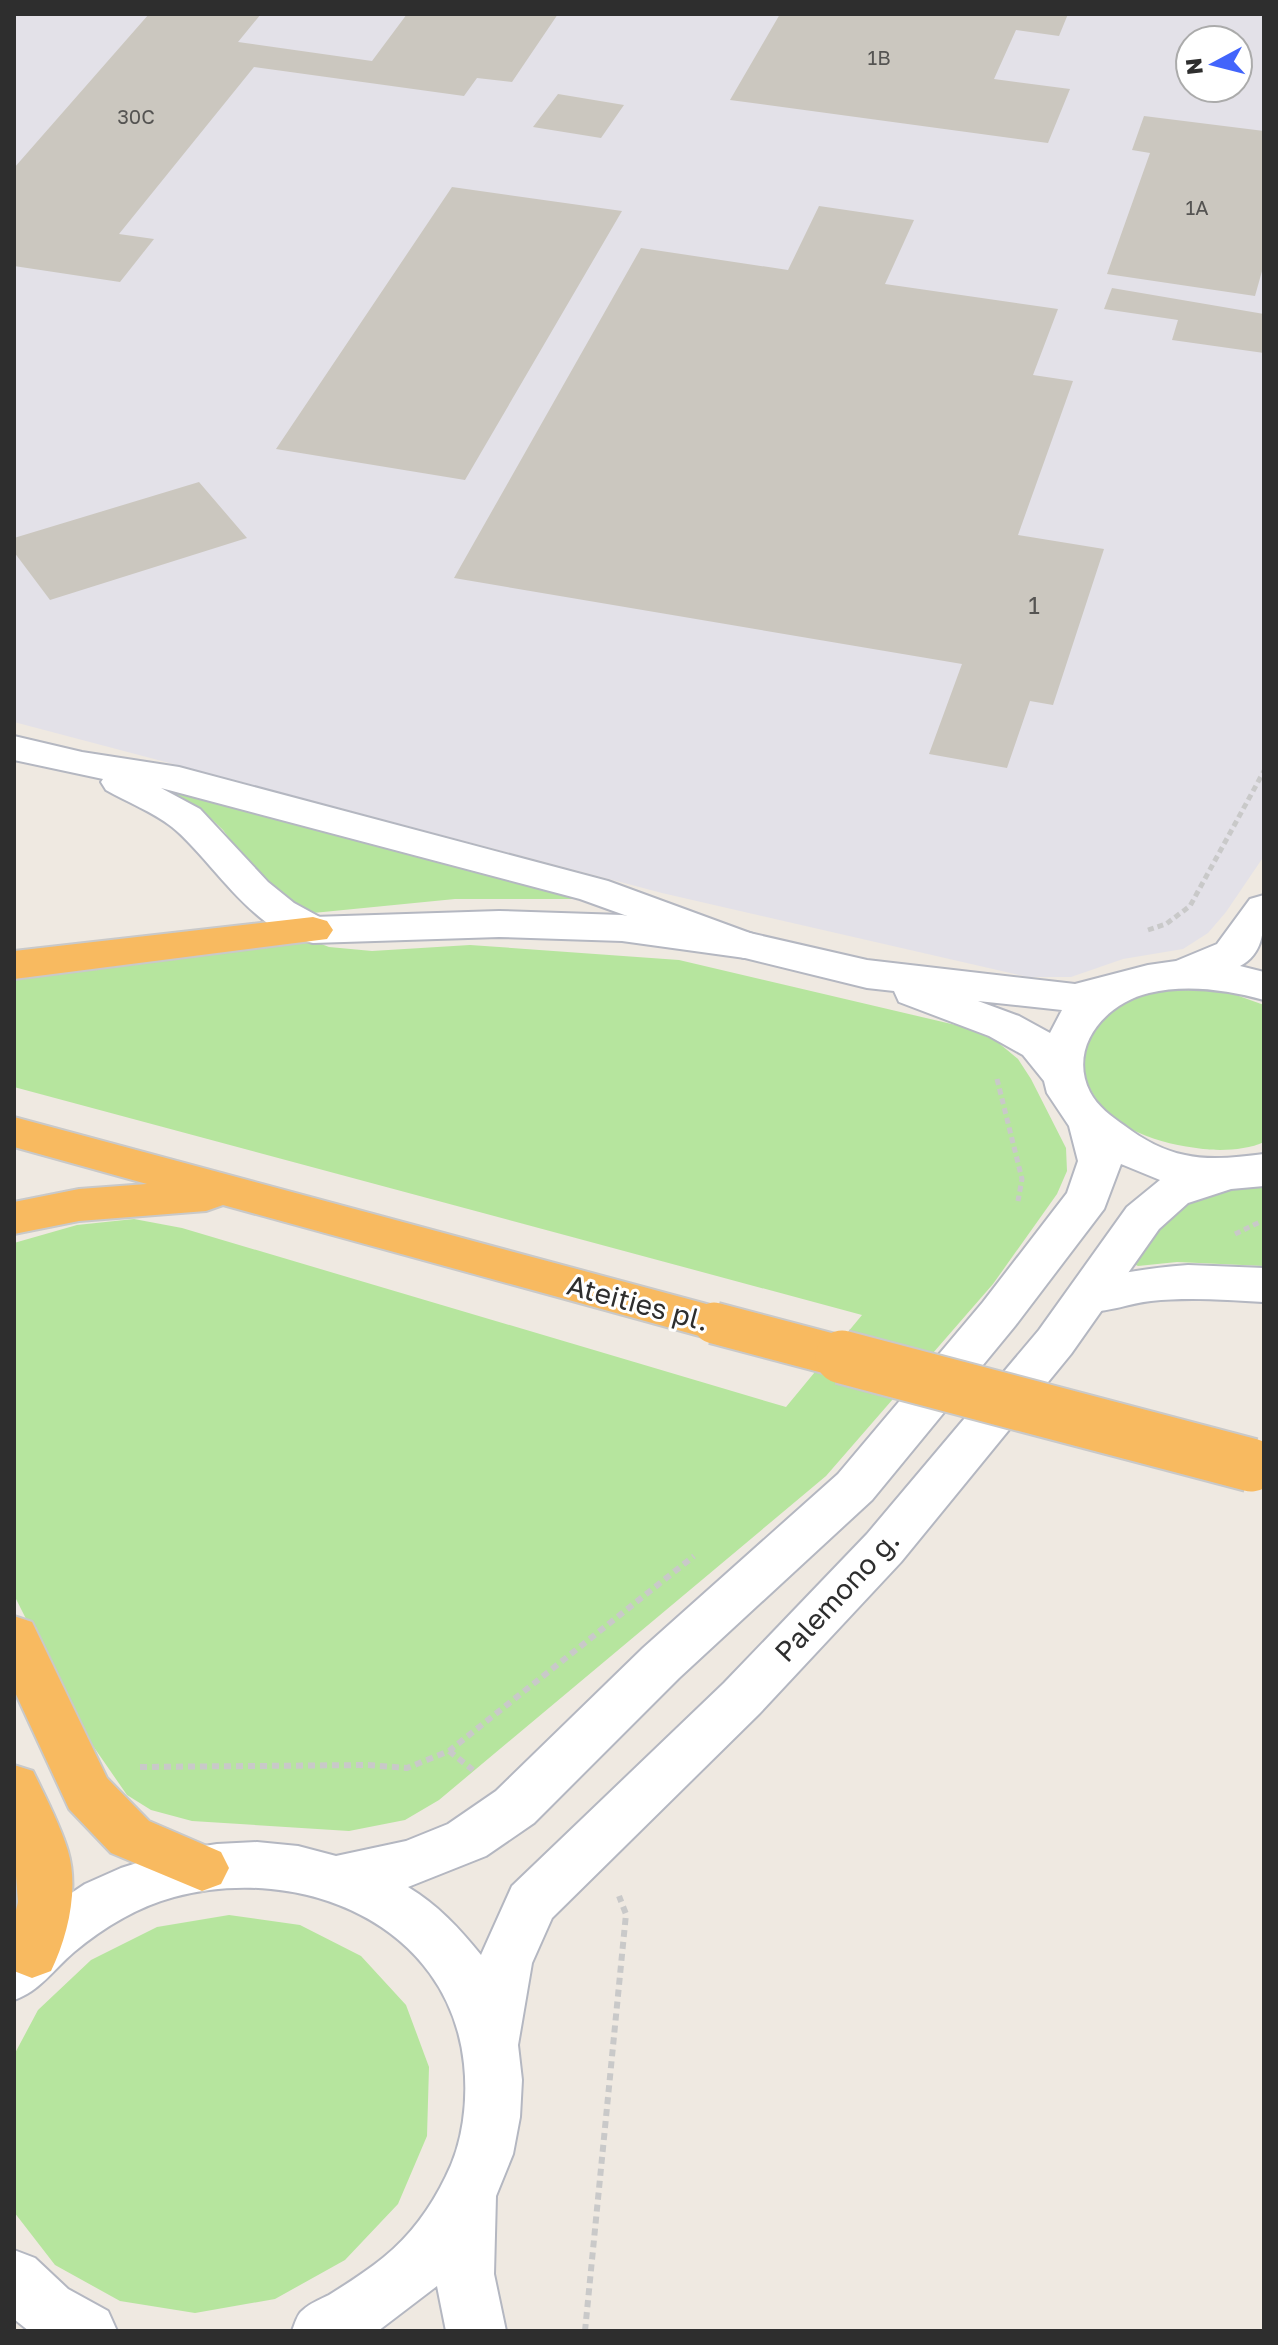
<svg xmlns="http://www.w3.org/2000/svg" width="1278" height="2345" viewBox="0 0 1278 2345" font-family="'Golos Text',sans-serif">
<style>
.industrial{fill:#e3e1e8;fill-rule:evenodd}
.green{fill:#b6e59e}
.building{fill:#cbc7bf}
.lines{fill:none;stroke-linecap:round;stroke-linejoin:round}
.minor-casing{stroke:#b4b7c1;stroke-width:4}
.tertiary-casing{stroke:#b4b7c1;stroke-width:4}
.trunk-casing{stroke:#c9c9c9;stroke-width:4}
.path-far1{stroke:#c9c9c9;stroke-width:5;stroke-dasharray:6 4;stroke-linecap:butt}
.path{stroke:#c9c9c9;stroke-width:6;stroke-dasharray:7 5;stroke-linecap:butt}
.minor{fill:#fff;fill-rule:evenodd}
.tertiary{fill:#fff;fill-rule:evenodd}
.trunk{fill:#f8ba60;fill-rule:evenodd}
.trunk-bridge-far1-casing{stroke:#c9c9c9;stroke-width:45;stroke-linecap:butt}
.trunk-bridge-casing{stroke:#c9c9c9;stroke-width:57;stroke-linecap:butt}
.trunk-bridge-far1{stroke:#f8ba60;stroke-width:41}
.trunk-bridge{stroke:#f8ba60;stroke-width:53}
.labels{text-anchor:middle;stroke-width:6;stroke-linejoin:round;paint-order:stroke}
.far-number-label{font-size:20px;fill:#555452}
.number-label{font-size:24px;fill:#555452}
.street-label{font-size:28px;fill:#2e2e2e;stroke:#fff}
</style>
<rect width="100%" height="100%" fill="#efe9e1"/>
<!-- industrial -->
<path class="industrial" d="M14,14H1264V856L1226,912L1208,933L1183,949L1123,959L1071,977H1028L662,893L14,722ZM1190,40H1238V88H1190Z"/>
<!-- green -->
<path class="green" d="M162,788L585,899H455L313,913L279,895L248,865L223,830L202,810Z
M303,937L329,947L372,951L470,945L679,960L960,1026L995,1040L1018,1059L1031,1079L1066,1148L1067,1171L1057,1194L993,1284L826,1476L439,1800L405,1820L349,1831L192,1821L151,1810L127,1795L82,1730L14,1595V1243L77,1225L134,1219L182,1228L786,1407L862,1315L14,1087V977Z
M1184,987L1225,991L1264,1005V1142C1247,1150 1222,1151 1203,1149C1180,1146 1159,1142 1137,1132C1085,1108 1057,1044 1113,1006C1133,992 1160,990 1184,987Z
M1264,1187V1266L1177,1262L1138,1266L1130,1262L1167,1209L1223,1191Z
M229,1915L300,1925L361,1956L406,2005L429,2067L427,2136L398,2204L345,2260L275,2299L195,2313L120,2301L55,2265L14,2212V2055L38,2010L91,1960L157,1927Z"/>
<!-- building -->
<path class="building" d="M149,14H261L238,42L372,61L407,14H558L512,82L477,78L464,96L254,67L119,234L154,239L120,282L14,266V168Z
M780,14H1068L1059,36L1016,30L994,79L1070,89L1048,143L730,100Z
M558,94L624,105L601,138L533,127Z
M1144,116L1264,131V264L1255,296L1107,274L1150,153L1132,150Z
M452,187L622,211L465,480L276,449Z
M819,206L914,220L885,284L1058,309L1033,375L1073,381L1018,535L1104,549L1053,705L1030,701L1007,768L929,754L962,664L454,578L641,248L788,270Z
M1112,288L1264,314V353L1172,340L1178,320L1104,309Z
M199,482L247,538L50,600L14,552V538Z"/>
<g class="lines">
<!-- minor casing -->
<g class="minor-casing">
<path id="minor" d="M14,736L82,752L179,767L608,881L758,936L764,945L758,954L744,958L580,899L161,788L200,809L268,882L294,903L327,921L333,930L327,939C267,956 212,858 172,827C153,812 127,802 106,790L101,782L103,779L14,760Z
M1188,1265L1264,1268V1302C1226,1300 1189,1297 1151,1301C1124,1304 1099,1317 1072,1309L1065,1297L1072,1285C1110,1274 1149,1268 1188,1265Z"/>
</g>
<!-- tertiary casing -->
<g class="tertiary-casing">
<path id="tertiary" d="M1264,895C1264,921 1267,952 1240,966L1264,972V1000C1227,990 1187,984 1149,993C1106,1003 1067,1047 1090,1092C1097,1106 1112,1117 1125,1126C1142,1139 1164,1151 1185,1155C1211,1161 1238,1157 1264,1154V1186L1231,1189L1188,1203L1159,1229L1071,1354L901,1562L760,1713L552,1918L532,1963L518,2045L522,2080L520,2117L513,2154L496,2196L494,2274L506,2331H446L437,2286L378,2331H292C295,2324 297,2314 303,2310C310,2303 321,2299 329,2295C348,2283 367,2271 384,2257C411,2235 431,2207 446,2176C463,2143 468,2101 464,2064C449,1923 300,1863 174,1897C137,1907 104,1927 74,1952C53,1970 40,1991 14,2000V1938L52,1906L85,1884L121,1868L178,1850L217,1844L257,1842L298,1846L336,1856L406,1841L448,1824L496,1791L643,1648L838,1474L983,1302L1067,1193L1078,1161L1069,1126L1047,1093L1044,1081L1023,1055L989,1036L899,1002L894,991L867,988L745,958L622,941L499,937L313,943L299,939L293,930L299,921L313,917L499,911L622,915L745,932L867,960L1075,984L1148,965L1176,961L1217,944L1250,899ZM978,1001L1062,1010L1050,1033L1019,1016ZM1121,1164L1160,1180L1127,1207L1039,1330L867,1534L724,1683L512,1886L481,1955C459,1928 438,1905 408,1887L486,1856L534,1823L679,1678L872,1500L1015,1326L1104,1209Z
M14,2250L35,2258L68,2289L108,2311L117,2331H29L14,2319Z"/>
</g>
<!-- trunk casing -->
<g class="trunk-casing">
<path id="trunk" d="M313,917L327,921L333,930L327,939L14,979V951Z
M14,1117L714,1306L730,1311L737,1323L730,1335L714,1340L223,1205L206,1211L79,1221L14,1234V1202L79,1189L147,1184L14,1147Z
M14,1616L32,1622L107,1778L149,1821L221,1852L229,1868L221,1884L202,1891L111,1853L69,1809L14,1690Z
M14,1765L33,1771C45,1796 60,1824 68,1851C79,1889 68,1936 51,1971L32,1978L14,1971V1918L18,1902L14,1849Z"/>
</g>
<!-- path-far1 -->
<path class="path-far1" d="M1148,930L1166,924L1190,906L1264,771
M997,1079L1022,1179L1018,1201
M1235,1234L1262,1221"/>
<!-- path -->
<path class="path" d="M449,1751L473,1770
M140,1767L368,1765L407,1768L449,1751L694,1556
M585,2331L626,1914L619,1896"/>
<!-- minor -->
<use href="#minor" class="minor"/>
<!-- tertiary -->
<use href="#tertiary" class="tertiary"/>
<!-- trunk -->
<use href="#trunk" class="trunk"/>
<!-- trunk-bridge-far1 casing -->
<g class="trunk-bridge-far1-casing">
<path id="trunk-bridge-far1" d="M714,1323L850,1359"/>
</g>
<!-- trunk-bridge casing -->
<g class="trunk-bridge-casing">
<path id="trunk-bridge" d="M842,1357L1251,1465"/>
</g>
<!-- trunk-bridge-far1 -->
<use href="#trunk-bridge-far1" class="trunk-bridge-far1"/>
<!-- trunk-bridge -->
<use href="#trunk-bridge" class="trunk-bridge"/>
</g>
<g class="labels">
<!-- far-number labels -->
<g class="far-number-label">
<text x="879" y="65">1B</text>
<text x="136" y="124">30C</text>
<text x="1197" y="215">1A</text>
</g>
<!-- number labels -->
<g class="number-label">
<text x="1034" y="614">1</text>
</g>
<!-- street labels -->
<g class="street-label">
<text transform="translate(638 1303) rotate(15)" y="10">Ateities pl.</text>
<text transform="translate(837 1596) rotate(-47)" y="10">Palemono g.</text>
</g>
</g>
<!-- border -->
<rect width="1278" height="2345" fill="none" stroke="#2e2e2e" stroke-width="32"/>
<!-- north arrow -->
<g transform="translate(1214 64) rotate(263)"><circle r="38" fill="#ffffff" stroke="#ababab" stroke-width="2"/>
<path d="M0-6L14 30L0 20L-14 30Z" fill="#4264fb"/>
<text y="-12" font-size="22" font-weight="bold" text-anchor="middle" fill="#2e2e2e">N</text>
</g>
</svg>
